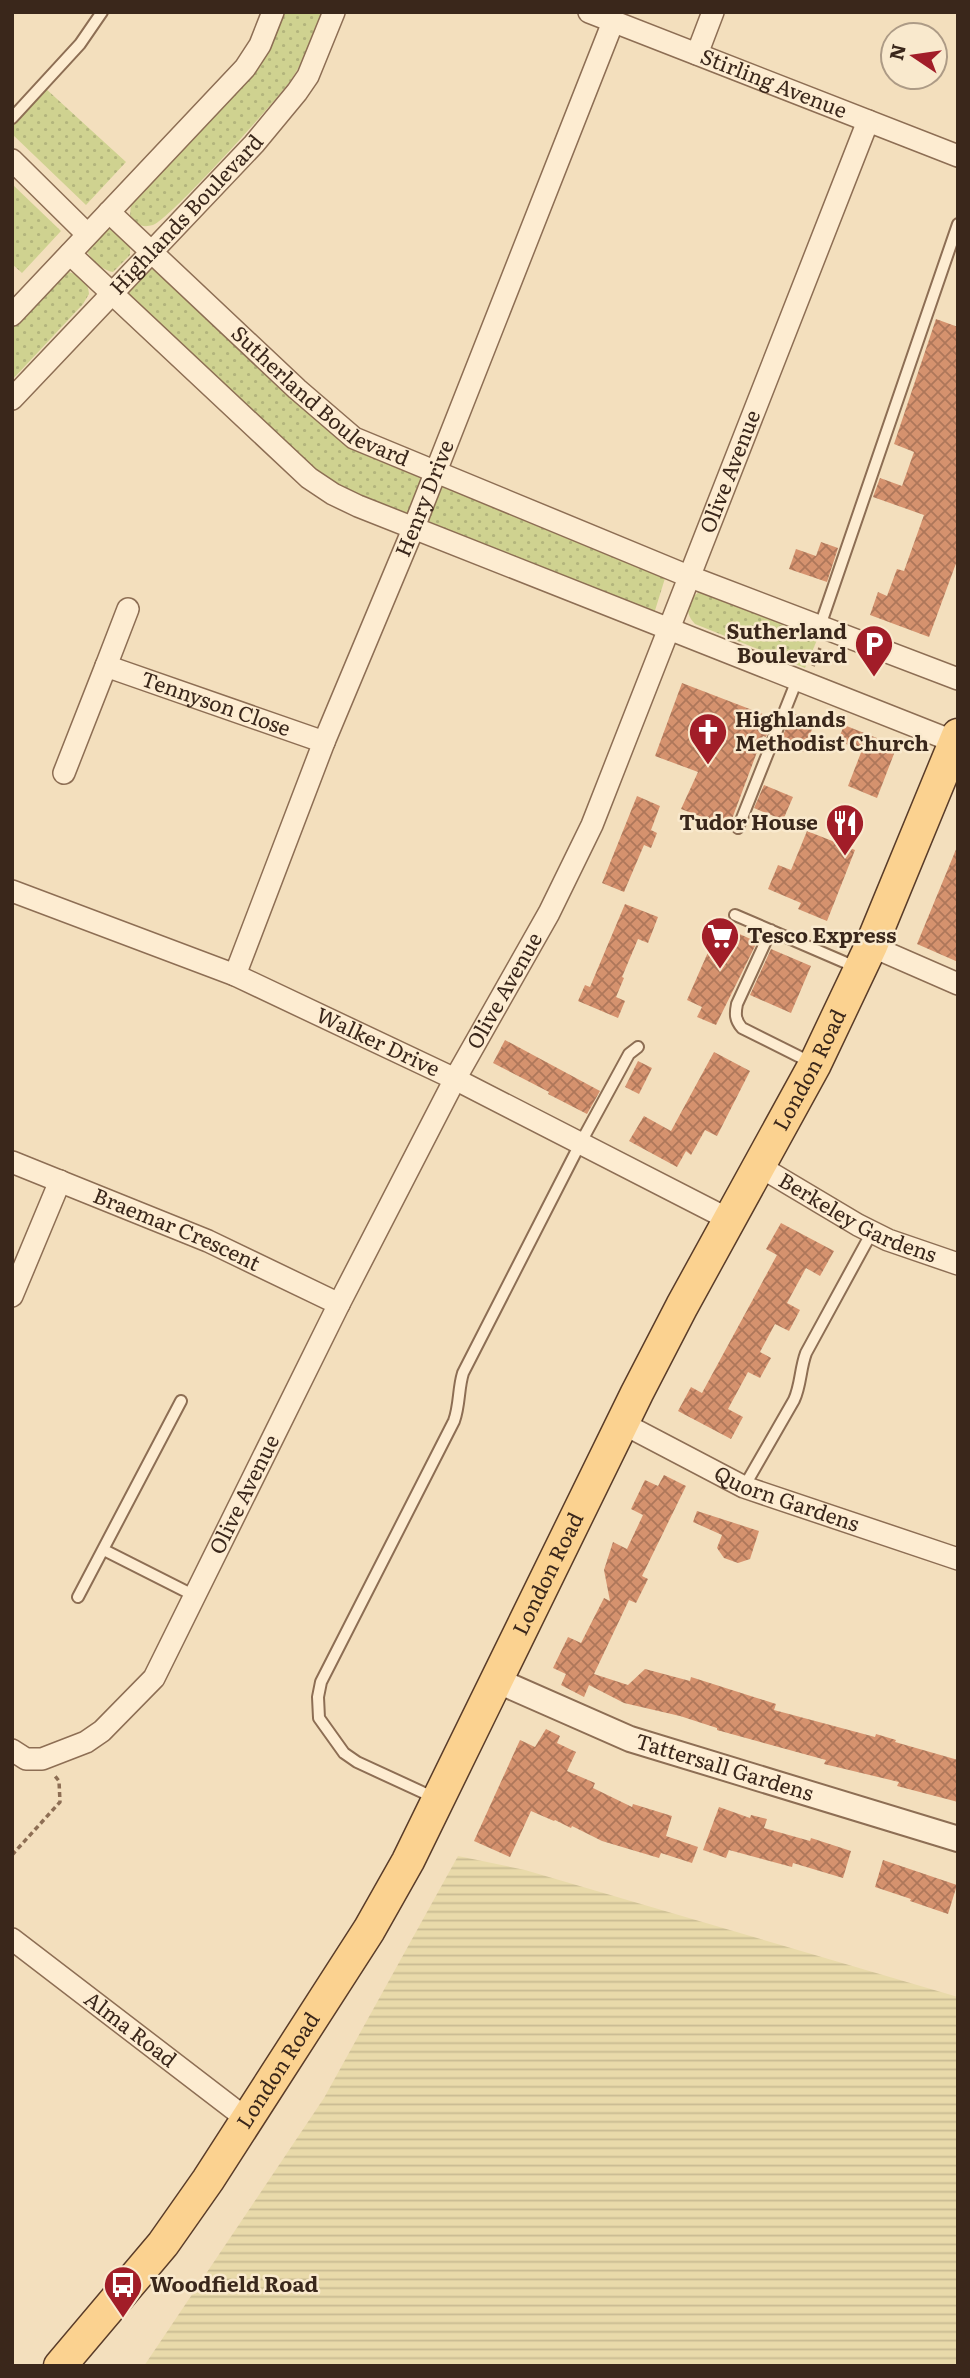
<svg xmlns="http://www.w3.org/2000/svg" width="970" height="2378" viewBox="0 0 970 2378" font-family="Literata,serif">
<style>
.farmland{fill:url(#farmland-rules)}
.grass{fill:url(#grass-dots)}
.building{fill:url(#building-cross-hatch)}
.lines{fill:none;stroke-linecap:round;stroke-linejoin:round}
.service-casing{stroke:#8d6e54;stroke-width:14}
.minor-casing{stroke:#8d6e54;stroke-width:24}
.tertiary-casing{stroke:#8d6e54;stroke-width:28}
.primary-casing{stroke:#593c29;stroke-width:35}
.path{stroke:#8d6e54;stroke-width:3.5;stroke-dasharray:5 3.5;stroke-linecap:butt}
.service{stroke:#fdecd1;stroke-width:10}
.minor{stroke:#fdecd1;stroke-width:21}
.tertiary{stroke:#fdecd1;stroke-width:24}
.primary{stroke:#fbd290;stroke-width:32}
.labels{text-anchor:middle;stroke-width:5;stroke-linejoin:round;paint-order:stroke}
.street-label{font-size:21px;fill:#3a271b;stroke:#f9e9cd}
.poi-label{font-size:21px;font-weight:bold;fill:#3a271b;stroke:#f9e9cd;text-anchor:start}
</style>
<defs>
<pattern id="farmland-rules" width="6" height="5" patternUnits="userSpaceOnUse" patternTransform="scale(1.75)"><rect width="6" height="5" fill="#e9daaa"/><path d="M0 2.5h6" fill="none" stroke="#c9bb92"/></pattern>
<pattern id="grass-dots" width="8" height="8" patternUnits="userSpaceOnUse" patternTransform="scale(1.75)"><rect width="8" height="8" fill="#cfd290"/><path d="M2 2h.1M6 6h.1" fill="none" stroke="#b2b47c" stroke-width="1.8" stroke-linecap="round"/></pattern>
<pattern id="building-cross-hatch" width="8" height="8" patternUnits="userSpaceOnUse" patternTransform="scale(1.75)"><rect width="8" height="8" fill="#d5926e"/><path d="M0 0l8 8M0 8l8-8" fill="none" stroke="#ae775a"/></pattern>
</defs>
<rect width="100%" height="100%" fill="#f3dfbd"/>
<!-- farmland -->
<path class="farmland" d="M458,1856L525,1870L958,1997V2366H144L324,2098Z"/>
<!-- grass -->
<path class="grass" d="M283,12H324C314,36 305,59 291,80C277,100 169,220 153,225C143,228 137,225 130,218L131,198Z
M45,88L126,162L86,205L12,134V125Z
M12,184L61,231L22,273L12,264Z
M103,228H109L130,247V255L113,272C101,270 87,257 85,245Z
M149,253L334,424L666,575L653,617L334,493L113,291Z
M69,272C82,276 88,281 89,294L83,304L12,380V322L57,275Z
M699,592L820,633L805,668L695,624C684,612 686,601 699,592Z"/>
<!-- building -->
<path class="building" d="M936,319L958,327V558L929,637L870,615L878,592L887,596L897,569L904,571L924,515L873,497L880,478L902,486L914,452L894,444Z
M821,542L838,548L827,582L789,569L796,549L816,556Z
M682,683L773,718L766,737L763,736L729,827L681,809L698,772L655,756Z
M795,714L815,722L803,752L780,743L788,723L791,724Z
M844,725L897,746L877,798L848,786L862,750L838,741Z
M764,785L793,797L783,820L754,808Z
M637,796L660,806L651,830L657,833L651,848L644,845L624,892L602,883Z
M807,831L855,850L827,921L798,909L801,903L768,889L778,865L791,870Z
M957,847H958V962L917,944Z
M625,904L658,917L648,943L638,939L622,977L624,978L616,997L625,1001L618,1018L578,1001L585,985L590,987Z
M720,925L757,942L716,1025L697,1017L702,1007L687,1000Z
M771,949L811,966L791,1013L750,995Z
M505,1040L600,1091L587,1114L548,1094L549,1092L493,1063Z
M714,1052L750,1071L717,1136L705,1130L691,1155L686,1151L677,1167L629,1141L644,1116L671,1131Z
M638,1061L652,1068L639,1094L625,1087Z
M781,1223L834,1251L820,1276L806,1268L787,1303L800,1310L789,1331L775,1324L760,1352L771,1358L760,1378L748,1372L728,1409L743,1417L731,1439L678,1411L691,1387L702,1393L777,1255L766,1249Z
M664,1475L686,1486L642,1576L648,1579L636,1603L629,1600L594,1674L628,1685L645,1669L690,1681L691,1677L776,1704L774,1710L875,1737L876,1734L896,1740L895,1742L958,1760V1802L897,1786L899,1782L824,1764L826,1760L717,1730V1728L680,1716L624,1703L589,1685L584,1697L561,1685L566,1674L553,1668L568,1637L581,1643L604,1598L610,1601L604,1570L613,1542L627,1549L643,1515L631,1509L645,1480L658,1486Z
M697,1511L759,1531L750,1559L738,1563L724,1558L717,1548L722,1535L693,1522Z
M546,1729L560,1736L557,1743L576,1752L567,1771L595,1783L593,1788L632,1807L633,1804L672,1816L666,1836L698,1847L692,1863L661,1853L659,1858L602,1841L572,1826L571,1828L555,1820L554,1821L531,1811L510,1857L474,1841L520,1740L535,1747Z
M719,1807L750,1818L751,1815L767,1819L764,1828L810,1841L811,1838L851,1851L843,1878L793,1863L792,1867L729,1850L726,1858L703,1850Z
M883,1860L957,1885L948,1914L910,1901L911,1899L875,1887Z"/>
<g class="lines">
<!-- service casing -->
<g class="service-casing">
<path id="service" d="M12,118L80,44L102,12
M820,626L958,224
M738,828L797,680
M735,915L858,968
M771,930L737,1004C735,1014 735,1020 742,1028L812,1063
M744,1487L794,1400C801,1385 800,1369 806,1353L872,1232
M104,1550L195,1596
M78,1597L181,1401
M435,1798L357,1762L344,1753L319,1718L318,1697L321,1682L454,1421C460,1404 458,1389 463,1373L580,1144L629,1054L638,1047"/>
</g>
<!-- minor casing -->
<g class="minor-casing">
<g id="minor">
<path id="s1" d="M589,12L958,156"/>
<path d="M697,54L713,12"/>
<path d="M12,160L87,234"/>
<path id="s2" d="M109,212L297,389L354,438L688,576L958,679"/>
<path d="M70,254L309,478L333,494L358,506L955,742"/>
<path d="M12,315L245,68L260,45L273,12"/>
<path id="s3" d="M12,399L254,144L297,92L308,76L334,12"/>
<path d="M106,666L128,609"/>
<path id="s4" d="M64,773L106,666L324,742"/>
<path id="s5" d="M12,891L235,975L455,1079L730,1220"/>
<path d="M871,946L958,984"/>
<path id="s6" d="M235,975L324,742L414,527L613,22"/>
<path id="s7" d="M12,1162L208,1241L339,1304"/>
<path id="s8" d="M759,1166L858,1225L888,1240L958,1264"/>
<path d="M12,1296L60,1181"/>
<path id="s9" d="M622,1423L744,1487L958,1559"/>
<path id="s10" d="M12,1750L26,1759H42L86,1742L102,1731L154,1678L339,1304L455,1079L549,913L592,825L868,121"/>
<path id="s11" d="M12,1939L248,2120"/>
</g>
</g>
<!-- tertiary casing -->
<g class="tertiary-casing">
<g id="tertiary">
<path id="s12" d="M496,1680L630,1739L958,1839"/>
</g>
</g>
<!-- primary casing -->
<g class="primary-casing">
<g id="primary">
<path id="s13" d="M60,2366L163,2244L208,2180L369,1930L408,1861L637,1393L682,1306L815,1064L871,946L958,735"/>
</g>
</g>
<!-- path -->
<path class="path" d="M813,666L820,648
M12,1855L60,1802L59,1781L55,1776"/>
<!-- service -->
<use href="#service" class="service"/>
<!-- minor -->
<use href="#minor" class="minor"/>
<!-- tertiary -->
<use href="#tertiary" class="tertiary"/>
<!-- primary -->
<use href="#primary" class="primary"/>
</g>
<!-- icons -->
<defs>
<g id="parking-pin" transform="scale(2.0125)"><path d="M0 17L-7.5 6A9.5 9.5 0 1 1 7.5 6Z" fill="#a21d28" stroke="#f9e9cd"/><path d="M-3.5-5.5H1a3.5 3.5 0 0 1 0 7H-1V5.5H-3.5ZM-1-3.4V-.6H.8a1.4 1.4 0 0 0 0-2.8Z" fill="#fff"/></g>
<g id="church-pin" transform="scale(2.0125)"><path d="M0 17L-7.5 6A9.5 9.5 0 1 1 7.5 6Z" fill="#a21d28" stroke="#f9e9cd"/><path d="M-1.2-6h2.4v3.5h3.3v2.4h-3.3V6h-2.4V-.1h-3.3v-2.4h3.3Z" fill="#fff"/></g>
<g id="restaurant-pin" transform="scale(2.0125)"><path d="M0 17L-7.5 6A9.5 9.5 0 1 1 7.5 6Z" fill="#a21d28" stroke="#f9e9cd"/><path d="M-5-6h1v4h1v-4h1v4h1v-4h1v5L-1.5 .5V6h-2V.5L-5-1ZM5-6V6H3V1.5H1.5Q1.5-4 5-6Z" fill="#fff"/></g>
<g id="supermarket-pin" transform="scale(2.0125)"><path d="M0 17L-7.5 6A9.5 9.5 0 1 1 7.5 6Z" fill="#a21d28" stroke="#f9e9cd"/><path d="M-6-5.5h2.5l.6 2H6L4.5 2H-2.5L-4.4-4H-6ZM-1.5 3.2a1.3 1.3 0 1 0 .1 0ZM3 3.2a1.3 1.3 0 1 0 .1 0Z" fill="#fff"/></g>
<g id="bus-pin" transform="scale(2.0125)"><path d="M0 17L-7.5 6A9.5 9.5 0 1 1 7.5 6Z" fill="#a21d28" stroke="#f9e9cd"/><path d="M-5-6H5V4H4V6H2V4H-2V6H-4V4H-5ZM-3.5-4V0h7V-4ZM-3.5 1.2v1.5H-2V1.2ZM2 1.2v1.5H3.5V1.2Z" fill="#fff"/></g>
</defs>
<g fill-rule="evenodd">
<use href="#parking-pin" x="874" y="644"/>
<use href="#church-pin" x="708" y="732"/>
<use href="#restaurant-pin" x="845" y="823"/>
<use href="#supermarket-pin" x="720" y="936"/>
<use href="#bus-pin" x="123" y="2285"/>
</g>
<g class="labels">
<!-- street labels -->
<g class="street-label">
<text dy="7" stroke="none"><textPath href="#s1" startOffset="198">Stirling Avenue</textPath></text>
<text dy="7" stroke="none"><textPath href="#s3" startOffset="254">Highlands Boulevard</textPath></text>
<text dy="7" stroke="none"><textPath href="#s2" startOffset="282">Sutherland Boulevard</textPath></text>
<text dy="7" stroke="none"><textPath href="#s10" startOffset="1512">Olive Avenue</textPath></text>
<text dy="7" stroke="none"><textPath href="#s6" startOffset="513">Henry Drive</textPath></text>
<text dy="7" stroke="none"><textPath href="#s4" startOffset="231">Tennyson Close</textPath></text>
<text dy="7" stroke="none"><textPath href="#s10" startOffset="945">Olive Avenue</textPath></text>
<text dy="7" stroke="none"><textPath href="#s5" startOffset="396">Walker Drive</textPath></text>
<text dy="7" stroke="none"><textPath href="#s13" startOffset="1502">London Road</textPath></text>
<text dy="7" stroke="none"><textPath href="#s8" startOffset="112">Berkeley Gardens</textPath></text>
<text dy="7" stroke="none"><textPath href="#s7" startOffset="178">Braemar Crescent</textPath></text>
<text dy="7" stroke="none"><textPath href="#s10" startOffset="378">Olive Avenue</textPath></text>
<text dy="7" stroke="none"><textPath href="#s9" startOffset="182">Quorn Gardens</textPath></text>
<text dy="7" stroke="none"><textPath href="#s13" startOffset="934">London Road</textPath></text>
<text dy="7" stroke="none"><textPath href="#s12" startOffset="245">Tattersall Gardens</textPath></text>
<text dy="7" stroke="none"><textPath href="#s11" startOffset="149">Alma Road</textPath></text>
<text dy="7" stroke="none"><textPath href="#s13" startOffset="368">London Road</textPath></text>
</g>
<!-- poi labels -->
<g class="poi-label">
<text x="847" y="639" text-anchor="end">Sutherland<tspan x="847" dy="24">Boulevard</tspan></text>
<text x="735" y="727">Highlands<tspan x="735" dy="24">Methodist Church</tspan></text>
<text x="818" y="830" text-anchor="end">Tudor House</text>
<text x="747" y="943">Tesco Express</text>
<text x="150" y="2292">Woodfield Road</text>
</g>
</g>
<!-- border -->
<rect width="970" height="2378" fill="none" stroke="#3a271b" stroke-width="28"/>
<!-- north arrow -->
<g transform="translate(914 56) rotate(283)"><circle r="33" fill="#f9e9cd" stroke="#ad9b86" stroke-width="2"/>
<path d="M0-5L12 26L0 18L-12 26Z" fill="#a21d28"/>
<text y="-10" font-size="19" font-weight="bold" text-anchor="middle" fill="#3a271b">N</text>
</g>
</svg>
